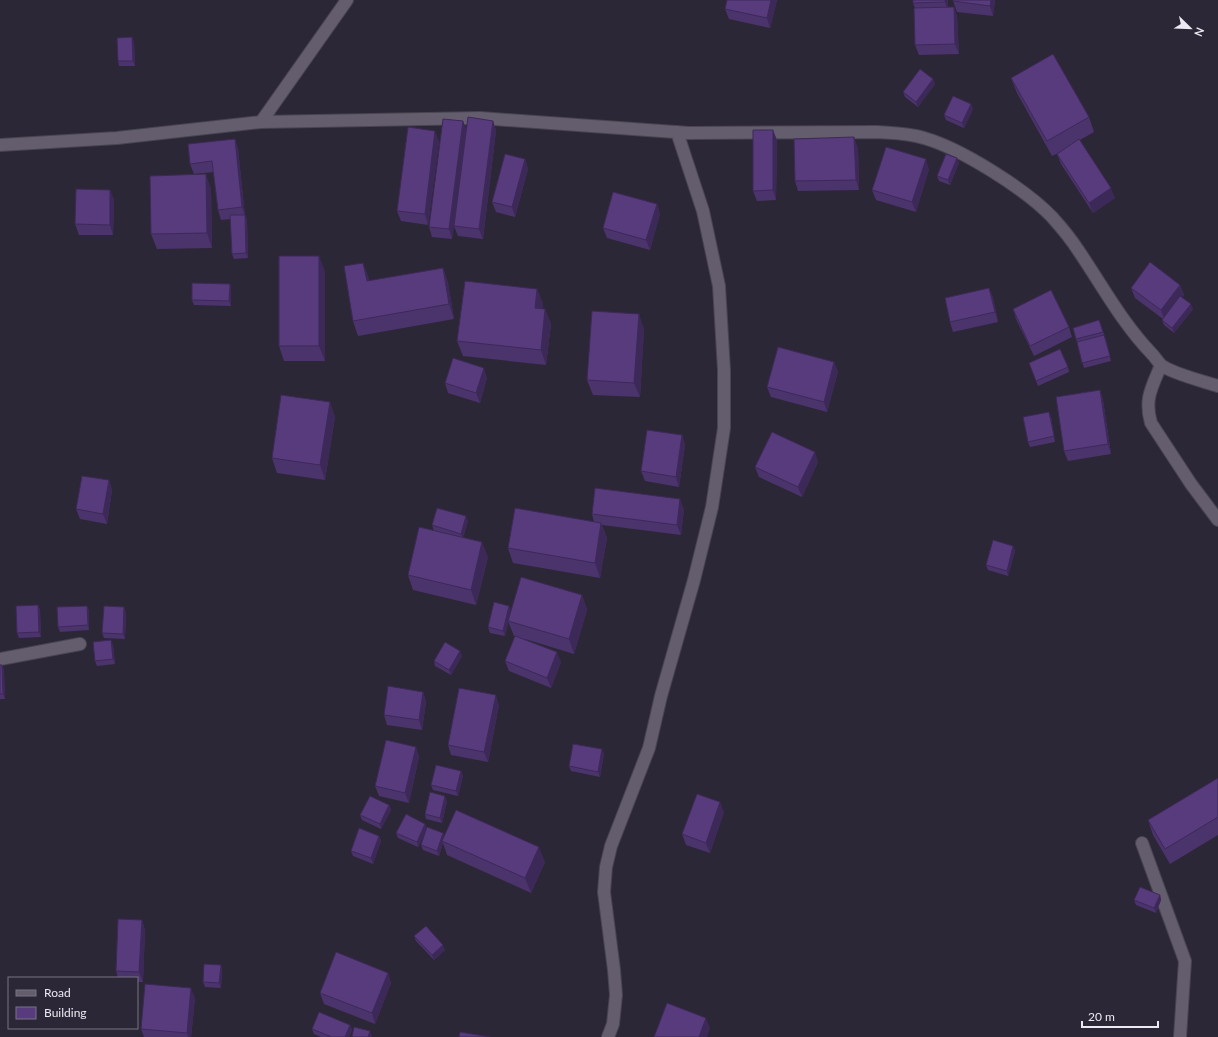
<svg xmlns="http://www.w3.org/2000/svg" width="1218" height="1037" viewBox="0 0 1218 1037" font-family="Lato,sans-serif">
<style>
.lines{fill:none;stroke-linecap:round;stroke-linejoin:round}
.street-casing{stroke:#494450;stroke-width:14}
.street{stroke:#635d6e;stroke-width:12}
.wall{fill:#4b336c}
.shaded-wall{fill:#3d2958}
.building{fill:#573b7d;stroke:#3d2958}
</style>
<rect width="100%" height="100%" fill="#2c2736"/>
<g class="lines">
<!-- street casing -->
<g class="street-casing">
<path id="street" d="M261,122L347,0
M0,145L117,138L261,122L480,118L689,133L877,132C893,133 909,133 924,138C962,149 1025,189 1052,217C1061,227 1071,239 1078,250C1102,285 1122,323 1152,354C1155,357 1158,362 1161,365C1173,374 1203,381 1218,386
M1161,365C1152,387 1144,399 1151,423L1191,484L1218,520
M0,659L80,644
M1142,843L1185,961L1180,1037
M608,1037L613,1024L616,995L614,970L604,892L606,867L611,846L649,748L661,696L694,580L712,507L724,428V370L719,286L703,211L677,132"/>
</g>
<!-- street -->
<use href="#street" class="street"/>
</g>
<!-- wall -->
<path class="wall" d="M727,0H777L770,28L729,19L725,9Z
M948,0V7H954L957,17L959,54L919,55L915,45V8L913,3Z
M995,0L993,16L957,12L953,1Z
M134,42L135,66H119L118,61Z
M1011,78L1089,117L1094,132L1080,140L1115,198L1093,213L1061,164L1057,154L1064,150L1052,156L1017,93Z
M933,79L935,84L918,107L905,97L903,92Z
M973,109L964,128L946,120L944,115Z
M463,121L466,131L493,121L496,131L483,239L458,236L454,226L460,179L452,239L432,237L429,227Z
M235,139L238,149L245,216L247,220L248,258L234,259L232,254L231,219L221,220L218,210L214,172L194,174L190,164Z
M777,140L776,200L757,201L753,191Z
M439,141L428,225L401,221L397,211Z
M858,148L859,190L798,191L795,181Z
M957,158L959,163L950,185L939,181L937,176Z
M525,159L528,169L515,217L496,212L492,202Z
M929,169L916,212L876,200L872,190Z
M211,189L212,248L157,249L151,234Z
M110,190L114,200L113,235H79L75,224Z
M657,204L660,214L650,250L607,238L603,228Z
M363,263L369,281L443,268L448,283L454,319L358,336L353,321Z
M325,271V361H284L279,346Z
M230,284L231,289V306L194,305L192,300Z
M1180,285L1184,295L1182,297L1193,309L1174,333L1164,325L1162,320L1163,319L1135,298L1131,288Z
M989,288L993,298L998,322L953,332L950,322Z
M537,289L543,304L542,309H545L551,324L546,365L463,356L457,341Z
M1013,309L1069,327L1072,337L1034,356L1016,319Z
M1099,320L1106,340L1111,361L1084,368L1076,339Z
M644,329L640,397L593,395L587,380Z
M834,362L838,372L827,412L771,397L767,387Z
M1029,363L1068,367L1069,372L1038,386Z
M487,378L480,403L448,393L445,383Z
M1100,390L1103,400L1111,454L1068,461L1064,451Z
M335,417L325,480L277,473L272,458Z
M1051,417L1055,442L1030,447L1028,442Z
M682,435L685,445L679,487L645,481L641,471Z
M818,462L802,497L759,477L755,467Z
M109,480L112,490L107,524L80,519L76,509Z
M684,509L681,535L602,525L607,538L600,578L513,563L508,548L594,522L592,514Z
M468,521L463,538L488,557L476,605L413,590L408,575L442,533L434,531L432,525Z
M1013,546L1015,551L1008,576L988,570L986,565Z
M582,595L587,610L574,654L525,639L561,662L551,688L509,671L505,661L515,636H514L508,621Z
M38,605L40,610L41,637L19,638L17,633Z
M87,606L89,611V630L60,632L58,627Z
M509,606L511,611L505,636L490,633L488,627Z
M126,612L125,639L104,638L102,633Z
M113,645L115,664L97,666L95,661Z
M462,656L451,675L435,666L434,661Z
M0,665H2L4,670L5,699H0Z
M423,692L426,702L422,730L387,725L384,715Z
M499,705L488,762L451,755L448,745Z
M416,747L419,757L409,803L379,796L375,786Z
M604,754L600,777L571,771L569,766Z
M461,771L463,776L458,796L433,790L431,785Z
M1218,778V835L1170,864L1153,835L1148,820Z
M447,801L442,823L426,819L425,814Z
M389,805L391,810L381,829L362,820L360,815Z
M724,812L710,853L686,845L682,834Z
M425,824L427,829L443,833L444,836L545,862L531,893L447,855L443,843L439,856L423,850L421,845L426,831L418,847L398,838L396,833Z
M379,836L381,841L373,864L353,856L351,851Z
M1160,895L1161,900L1156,913L1136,905L1134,900Z
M142,920L145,930L143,982H137V978H118L116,971Z
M414,936L445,950L434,960L416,941Z
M221,965L222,970L221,988L205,987L203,982Z
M388,973L391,983L375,1024L324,1004L320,993Z
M195,998L191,1037H144L141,1029Z
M350,1025L352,1030L349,1037H321L314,1034L312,1029Z"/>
<!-- shaded-wall -->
<path class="shaded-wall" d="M771,0H777L770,28L767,18Z
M945,0H948V12L945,2Z
M991,0H995L993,16L990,6Z
M954,7L957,17L959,54L955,44Z
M132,37L134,42L135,66L133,61Z
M933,79L935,84L918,107L916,102Z
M971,104L973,109L964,128L962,123Z
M463,121L467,131L452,239L449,229Z
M493,121L496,131L483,239L479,229Z
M773,130L777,140L776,200L773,190Z
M435,131L439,141L428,225L425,214Z
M854,137L858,148L859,190L856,180Z
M235,139L238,149L245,216L247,220L248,258L246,253L245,216L242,207Z
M957,158L959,163L950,185L948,180Z
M525,159L528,169L515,217L512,207Z
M926,159L929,169L916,212L912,202Z
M206,174L211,189L212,248L207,233Z
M1111,188L1115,198L1093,213L1089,203Z
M110,190L114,200L113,235L110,225Z
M657,204L660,214L650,250L646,240Z
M319,256L325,271V361L319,346Z
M363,263L369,278L372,296L367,281Z
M443,268L448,283L454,319L449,304Z
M230,284L231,289V306L229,301Z
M1180,285L1184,295L1165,321L1161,310Z
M989,288L993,298L998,322L995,312Z
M537,289L543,304L541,323L535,308Z
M1191,304L1193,309L1174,333L1172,328Z
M545,309L551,324L546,365L541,350Z
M639,314L644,329L640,397L634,383Z
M834,362L838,372L827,412L824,402Z
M484,368L487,378L480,403L476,393Z
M1100,390L1103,400L1111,454L1108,444Z
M330,402L335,417L325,480L320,465Z
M1049,412L1051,417L1055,442L1054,436Z
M682,435L685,445L679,487L676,477Z
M815,452L818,462L802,497L798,487Z
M109,480L112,490L107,524L103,514Z
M680,499L684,509L681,535L677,525Z
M466,516L468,521L463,539L461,534Z
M601,523L607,538L600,578L595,563Z
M482,542L488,557L476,605L471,590Z
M1013,546L1015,551L1008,576L1007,571Z
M582,595L587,610L574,654L569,639Z
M38,605L40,610L41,637L39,632Z
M87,606L89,611V630L88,625Z
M509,606L511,611L505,636L503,631Z
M124,607L126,612L125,639L123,634Z
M111,640L113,645L115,664L113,659Z
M460,651L462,656L451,675L449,670Z
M557,652L561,662L551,688L547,678Z
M2,665L4,670L5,699L3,694Z
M423,692L426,702L422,730L419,720Z
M496,695L499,705L488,762L484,752Z
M416,747L419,757L409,803L405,793Z
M602,749L604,754L600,777L598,772Z
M461,771L463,776L458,796L456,791Z
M445,796L447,801L442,823L440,818Z
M720,802L724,812L710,853L706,843Z
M389,805L391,810L381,829L380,824Z
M425,824L427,829L418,847L417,842Z
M443,833L445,838L442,841L443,843L439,856L437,851Z
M379,836L381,841L373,864L371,858Z
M539,847L545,862L531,893L525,878Z
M1160,895L1161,900L1156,913L1154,908Z
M142,920L145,930L143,982L139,972Z
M443,945L445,950L434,960L432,955Z
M221,965L222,970L221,988L219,983Z
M388,973L391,983L375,1024L372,1013Z
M191,988L195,998L191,1037H188L187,1033Z
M706,1018L710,1028L707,1037H699Z
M350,1025L352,1030L349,1037H345Z
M370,1031L372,1036L371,1037H368Z"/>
<!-- building -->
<path class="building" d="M727,0H771L767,18L725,9Z
M913,0H945V2L913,3Z
M953,0H991L990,6L953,1Z
M954,7L955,44L915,45L914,8Z
M132,37L133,61H118L117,38Z
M1053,54L1089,117L1047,141L1011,78Z
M920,69L933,79L916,102L903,92Z
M953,96L971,104L962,123L944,115Z
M468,117L493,121L479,229L454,226Z
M443,119L463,121L449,229L429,227Z
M408,127L435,131L425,214L397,211Z
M753,130H773V190L753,191Z
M854,137L856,180L795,181L794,139Z
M235,139L242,207L218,210L212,161L190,164L188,144Z
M1079,139L1111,188L1089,203L1057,154Z
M886,147L926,159L912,202L872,190Z
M505,154L525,159L512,207L492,202Z
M946,154L957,158L948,180L937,176Z
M206,174L207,233L151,234L150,176Z
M76,189L110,190V225L75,224Z
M613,192L657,204L646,240L603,228Z
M230,215H245L246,253L232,254Z
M279,256H319V346H279Z
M1150,262L1180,285L1161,310L1131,288Z
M363,263L367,281L443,268L449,304L353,321L344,266Z
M465,281L537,289L535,308L545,309L541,350L457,341Z
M192,283L230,284L229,301L192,300Z
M989,288L995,312L950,322L945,298Z
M1051,290L1069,327L1030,346L1013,309Z
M1180,296L1191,304L1172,328L1162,320Z
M592,311L639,314L634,383L587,380Z
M1099,320L1103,332L1076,339L1073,328Z
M1104,335L1110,356L1082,363L1077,342Z
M778,347L834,362L824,402L767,387Z
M1060,349L1068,367L1036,381L1029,363Z
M453,358L484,368L476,393L445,383Z
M1100,390L1108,444L1064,451L1056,397Z
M281,395L330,402L320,465L272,458Z
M1049,412L1054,436L1028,442L1023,417Z
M647,430L682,435L676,477L641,471Z
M772,432L815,452L798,487L755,467Z
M82,476L109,480L103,514L76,509Z
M595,488L680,499L677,525L592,514Z
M437,508L466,516L461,534L432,525Z
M515,508L601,523L595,563L508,548Z
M419,527L482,542L471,590L408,575Z
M993,540L1013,546L1007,571L986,565Z
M521,577L582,595L569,639L508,621Z
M494,602L509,606L503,631L488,627Z
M38,605L39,632L17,633L16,606Z
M87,606L88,625L58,627L57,607Z
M104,606L124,607L123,634L102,633Z
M515,636L557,652L547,678L505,661Z
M111,640L113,659L95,661L93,642Z
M445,642L460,651L449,670L434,661Z
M0,665H2L3,694H0Z
M388,686L423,692L419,720L384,715Z
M459,688L496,695L484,752L448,745Z
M386,740L416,747L405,793L375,786Z
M573,744L602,749L598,772L569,766Z
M436,765L461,771L456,791L431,785Z
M1218,778V817L1165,849L1148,820Z
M430,792L445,796L440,818L425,814Z
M697,794L720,802L706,843L682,834Z
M370,796L389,805L380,824L360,815Z
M456,810L539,847L525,878L442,841Z
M406,814L425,824L417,842L396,833Z
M427,827L443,833L437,851L421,845Z
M359,828L379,836L371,858L351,851Z
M1140,887L1160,895L1154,908L1134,900Z
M118,919L142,920L139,972L116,971Z
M426,926L443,945L432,955L414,936Z
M336,952L388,973L372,1013L320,993Z
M204,964L221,965L219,983L203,982Z
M145,984L191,988L187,1033L141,1029Z
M667,1003L706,1018L699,1037H654Z
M319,1012L350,1025L345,1037H332L312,1029Z
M354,1027L370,1031L368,1037H352Z
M460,1032L490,1037H459Z"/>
<!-- legend -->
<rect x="8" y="977" width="130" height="52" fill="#2c2736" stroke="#797582"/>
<rect x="16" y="990" width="20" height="6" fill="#635d6e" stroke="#797582"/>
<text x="44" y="997" font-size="12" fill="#ede9f3">Road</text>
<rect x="16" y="1007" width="20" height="12" fill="#573b7d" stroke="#797582"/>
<text x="44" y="1017" font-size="12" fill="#ede9f3">Building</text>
<!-- north arrow -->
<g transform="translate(1190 28) rotate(113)" stroke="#2c2736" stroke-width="3" paint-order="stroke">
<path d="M0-3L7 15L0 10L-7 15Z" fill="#ede9f3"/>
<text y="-6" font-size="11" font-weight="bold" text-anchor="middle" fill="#ede9f3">N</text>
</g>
<!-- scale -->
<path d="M1082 1021v6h76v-6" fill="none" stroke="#ede9f3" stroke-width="2"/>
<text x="1088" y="1021" font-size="12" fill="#ede9f3" stroke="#2c2736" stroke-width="3" paint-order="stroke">20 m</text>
</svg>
